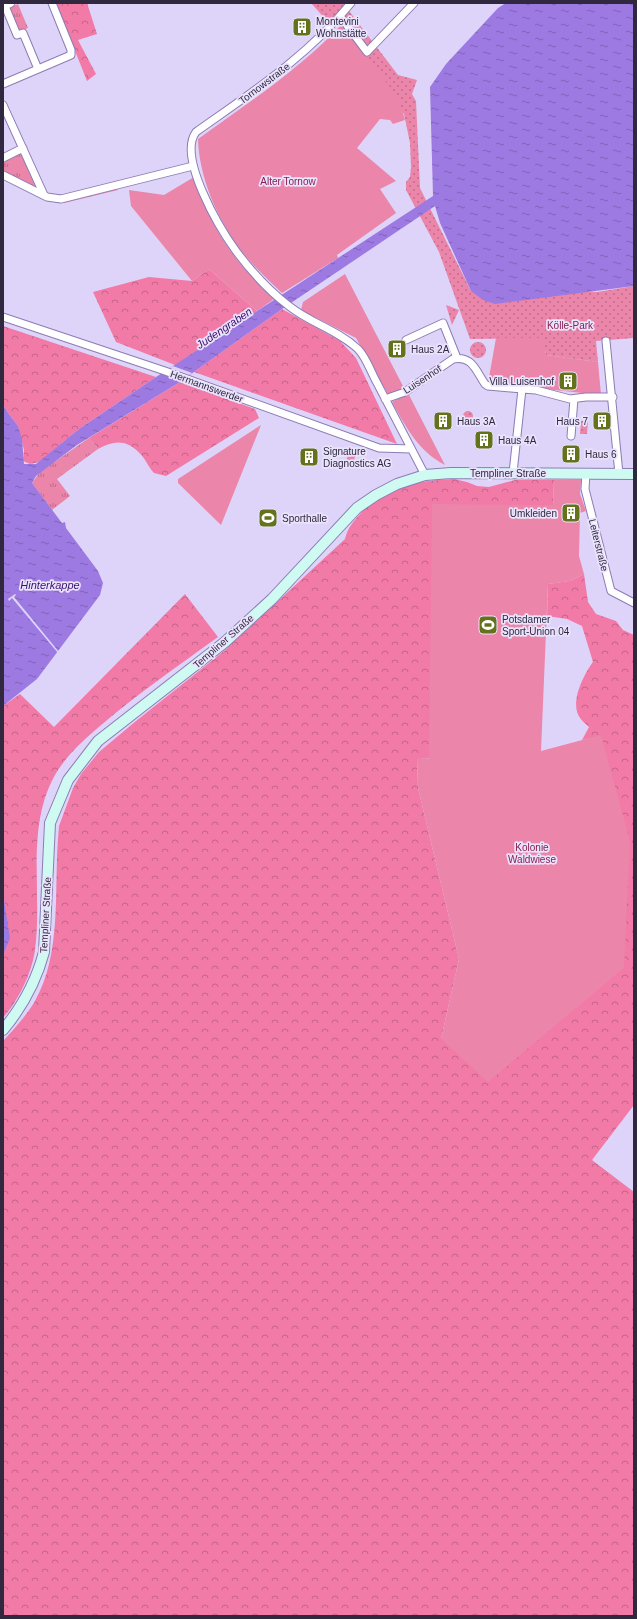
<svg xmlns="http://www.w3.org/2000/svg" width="637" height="1619" viewBox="0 0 637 1619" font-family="Arial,sans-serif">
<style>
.grass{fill:url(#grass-tufts)}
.forest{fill:url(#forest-crowns)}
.park{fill:url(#park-dots)}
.garden{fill:#eb85aa}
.water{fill:url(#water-ripples)}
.pier{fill:#ded4f9}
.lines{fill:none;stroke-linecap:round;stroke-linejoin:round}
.street-casing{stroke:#8d7cb4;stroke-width:9}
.secondary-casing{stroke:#8d7cb4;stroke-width:12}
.street{stroke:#fff;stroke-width:7}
.secondary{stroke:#cffaf2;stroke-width:10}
.labels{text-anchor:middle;stroke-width:3.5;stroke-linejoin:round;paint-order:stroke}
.poi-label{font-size:10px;fill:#2f283f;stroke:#eae3fc;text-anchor:start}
.street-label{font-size:10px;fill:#2f283f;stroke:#eae3fc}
.park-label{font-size:10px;fill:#891e4f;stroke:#eae3fc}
.water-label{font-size:11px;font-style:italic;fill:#3c106f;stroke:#eae3fc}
</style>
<defs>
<pattern id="grass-tufts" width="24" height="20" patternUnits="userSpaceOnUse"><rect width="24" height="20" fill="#eb85aa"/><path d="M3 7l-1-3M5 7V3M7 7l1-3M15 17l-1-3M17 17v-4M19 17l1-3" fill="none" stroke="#bf6d8c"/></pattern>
<pattern id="forest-crowns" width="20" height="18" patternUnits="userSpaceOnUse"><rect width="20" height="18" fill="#f17aa7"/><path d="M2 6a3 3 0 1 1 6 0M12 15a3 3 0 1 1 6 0" fill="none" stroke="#c46489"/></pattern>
<pattern id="park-dots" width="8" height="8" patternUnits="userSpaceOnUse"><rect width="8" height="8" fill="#eb85aa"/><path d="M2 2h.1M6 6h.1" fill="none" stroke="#bf6d8c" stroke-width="1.8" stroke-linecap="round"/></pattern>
<pattern id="water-ripples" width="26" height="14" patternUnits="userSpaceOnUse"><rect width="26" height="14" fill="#9d79e2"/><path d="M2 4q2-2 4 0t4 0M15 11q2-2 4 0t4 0" fill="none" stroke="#8063b9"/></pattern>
</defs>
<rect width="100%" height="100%" fill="#ded4f9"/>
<!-- grass -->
<path class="grass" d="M18,4L28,28L17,33L7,9Z
M21,151L36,185L33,188L3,172V161Z
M115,188L118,190L64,203L54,202L55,200Z
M89,438L98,449L57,479L70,496L52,510L32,483L40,472Z
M350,449L357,451L353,463L345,464Z"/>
<!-- forest -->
<path class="forest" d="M56,3H87L97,34L78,40L96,74L87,81Z
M209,269L257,311L175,365L116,342L93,292L149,277L192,281Z
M282,309L340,341L356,358L397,444L194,372Z
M3,326L156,377L79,429L39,462L30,464L23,461L24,450L18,426L3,406Z
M180,382L255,409L259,418L166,476L154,473C149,468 147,462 143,457C129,440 116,439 98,449L89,438Z
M454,479L467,482L477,486L489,487L515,480H554L553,505L480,757L417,759L418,788L459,959L441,1039L601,736L582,740L589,727C586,724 582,721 580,718C569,703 584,674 593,662L582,626L567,619L547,616L548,584L570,581L584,574L588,602L596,614L616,621L623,630L634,635V1105L592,1160L634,1192V1616H3V1041C14,1029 27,1015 35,1001C62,953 54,891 58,839L59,826L73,788L81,774L99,752L136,721L224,651L345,539C348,527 353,522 361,513C388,485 416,481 454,479Z
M185,594L218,637C178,666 137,694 100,726C84,740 70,752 58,770C24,824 43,891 35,950C32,973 18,1001 3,1018V955L9,938L3,894V706L20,694L54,727Z"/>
<!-- park -->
<path class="park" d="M311,3H343L398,75L417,80L412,94L416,101L420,188L471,291L597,292L634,286V338L596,341L598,362L546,355L543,338L470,339L439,252L406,190V182L410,177L411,167L410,143L404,114L342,24L327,21Z
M446,305L459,310L452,325Z
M470 350a8 8 0 1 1 16 0a8 8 0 1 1-16 0Z
M463 416a5 5 0 1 1 10 0a5 5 0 1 1-10 0Z
M581,421H588L587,434H580Z"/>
<!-- garden -->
<path class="garden" d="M342,24L399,99L405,120L393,124L390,120L380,119L357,148L396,181L380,189L396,213L337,255L338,258L282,293C267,279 252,265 240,249C217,218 199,177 198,139C248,103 300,69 342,24Z
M194,177C204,202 213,227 229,249C242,267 258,283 274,299L257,311L209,269L192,281L131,206L129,190L164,195Z
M345,274L404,388L389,396L356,338L301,310L303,302Z
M496,338H544L546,355L598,362L601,395L488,383Z
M408,393L445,465C418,451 406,427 392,402Z
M261,425L221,525L178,483V479Z
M554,480H581L580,494L586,511L580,513L579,556L584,574L570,581L548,584L541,751L601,735L630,841L624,968L488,1082L441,1039L459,959L418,788L417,759H429L432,504L553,505Z"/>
<!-- water -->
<path class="water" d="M506,3H634V286L495,304L483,300L471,291L440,223L435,206L282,309L180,382L77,445L36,476L32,483L62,523L65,522L66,528L98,571L103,583L100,595L37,679L3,706V406L18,426L22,439L24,464H36L79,429L156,377L433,196L430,87L446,64L498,8Z
M3,894L10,938L3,955Z"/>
<!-- pier -->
<path class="pier" d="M173,366L192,373L180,382L162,373Z
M15,594L16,595L14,597L59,652L58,653L12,598L9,601L8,599Z"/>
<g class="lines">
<!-- street casing -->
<g class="street-casing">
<path id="street" d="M11,3L5,6L17,35L23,33L38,69
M351,3C308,56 251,93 196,132C177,157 220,229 236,251C251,271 269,291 289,306C310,323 338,330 358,349C366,357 371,372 376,381C392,412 409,444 425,475
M340,16L367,52L414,3
M3,84L71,55V50L52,3
M3,105L44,195
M3,158L23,148
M3,175L47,197L61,199L193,166
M3,317L165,371L379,448L411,449
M406,340L443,323L457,358
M606,341L619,474
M522,389L536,390L570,399L586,397H613
M385,399L405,392L453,359C472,355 476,371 485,384L488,386L522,389L513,473
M571,436L574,399
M586,474L585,489L611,591L634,603"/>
</g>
<!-- secondary casing -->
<g class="secondary-casing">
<path id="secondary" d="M3,1030C23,1006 36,982 44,952L50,823L68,780L98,741L225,642L272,599L357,508L376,495L397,484L425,475L451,473L634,474"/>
</g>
<!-- street -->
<use href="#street" class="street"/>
<!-- secondary -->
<use href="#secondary" class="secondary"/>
</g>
<!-- icons -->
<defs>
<g id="building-square" transform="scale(1)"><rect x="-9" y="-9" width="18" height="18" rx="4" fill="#65721c" stroke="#eae3fc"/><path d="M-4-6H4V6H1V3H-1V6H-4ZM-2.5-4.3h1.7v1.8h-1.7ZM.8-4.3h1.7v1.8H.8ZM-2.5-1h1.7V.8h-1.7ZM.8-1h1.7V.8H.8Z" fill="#fff"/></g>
<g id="stadium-square" transform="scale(1)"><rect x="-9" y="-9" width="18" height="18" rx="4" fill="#65721c" stroke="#eae3fc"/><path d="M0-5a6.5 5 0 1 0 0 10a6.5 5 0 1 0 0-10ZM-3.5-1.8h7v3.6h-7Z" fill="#fff"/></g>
</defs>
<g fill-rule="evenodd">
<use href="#building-square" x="302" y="27"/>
<use href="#building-square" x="397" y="349"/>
<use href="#building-square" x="568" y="381"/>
<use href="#building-square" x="443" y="421"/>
<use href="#building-square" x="602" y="421"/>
<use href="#building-square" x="484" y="440"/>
<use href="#building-square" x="571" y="454"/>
<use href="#building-square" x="309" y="457"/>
<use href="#building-square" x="571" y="513"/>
<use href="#stadium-square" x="268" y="518"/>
<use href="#stadium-square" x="488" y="625"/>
</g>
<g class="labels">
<!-- poi labels -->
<g class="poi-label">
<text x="316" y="25">Montevini<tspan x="316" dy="12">Wohnstätte</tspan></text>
<text x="411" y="353">Haus 2A</text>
<text x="554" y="385" text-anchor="end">Villa Luisenhof</text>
<text x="457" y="425">Haus 3A</text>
<text x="588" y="425" text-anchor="end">Haus 7</text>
<text x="498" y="444">Haus 4A</text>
<text x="323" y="455">Signature<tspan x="323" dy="12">Diagnostics AG</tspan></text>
<text x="585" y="458">Haus 6</text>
<text x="557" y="517" text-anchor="end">Umkleiden</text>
<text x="282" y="522">Sporthalle</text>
<text x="502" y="623">Potsdamer<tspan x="502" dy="12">Sport-Union 04</tspan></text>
</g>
<!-- street labels -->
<g class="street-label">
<text transform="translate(264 83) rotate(-37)" y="4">Tornowstraße</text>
<text transform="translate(422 379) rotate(-33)" y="4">Luisenhof</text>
<text transform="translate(207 386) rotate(20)" y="4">Hermannswerder</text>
<text x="508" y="477">Templiner Straße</text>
<text transform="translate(599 545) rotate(76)" y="4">Leiterstraße</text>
<text transform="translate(223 641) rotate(-41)" y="4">Templiner Straße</text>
<text transform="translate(45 915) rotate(-87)" y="4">Templiner Straße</text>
</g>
<!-- park labels -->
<g class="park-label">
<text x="288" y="185">Alter Tornow</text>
<text x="570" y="329">Kölle-Park</text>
<text x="532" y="851">Kolonie<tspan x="532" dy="12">Waldwiese</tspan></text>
</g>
<!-- water labels -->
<g class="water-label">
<text transform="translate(224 328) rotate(-34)" y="4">Judengraben</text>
<text x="50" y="589">Hinterkappe</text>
</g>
</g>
<!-- border -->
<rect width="637" height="1619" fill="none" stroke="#2f283f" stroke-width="8"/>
</svg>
